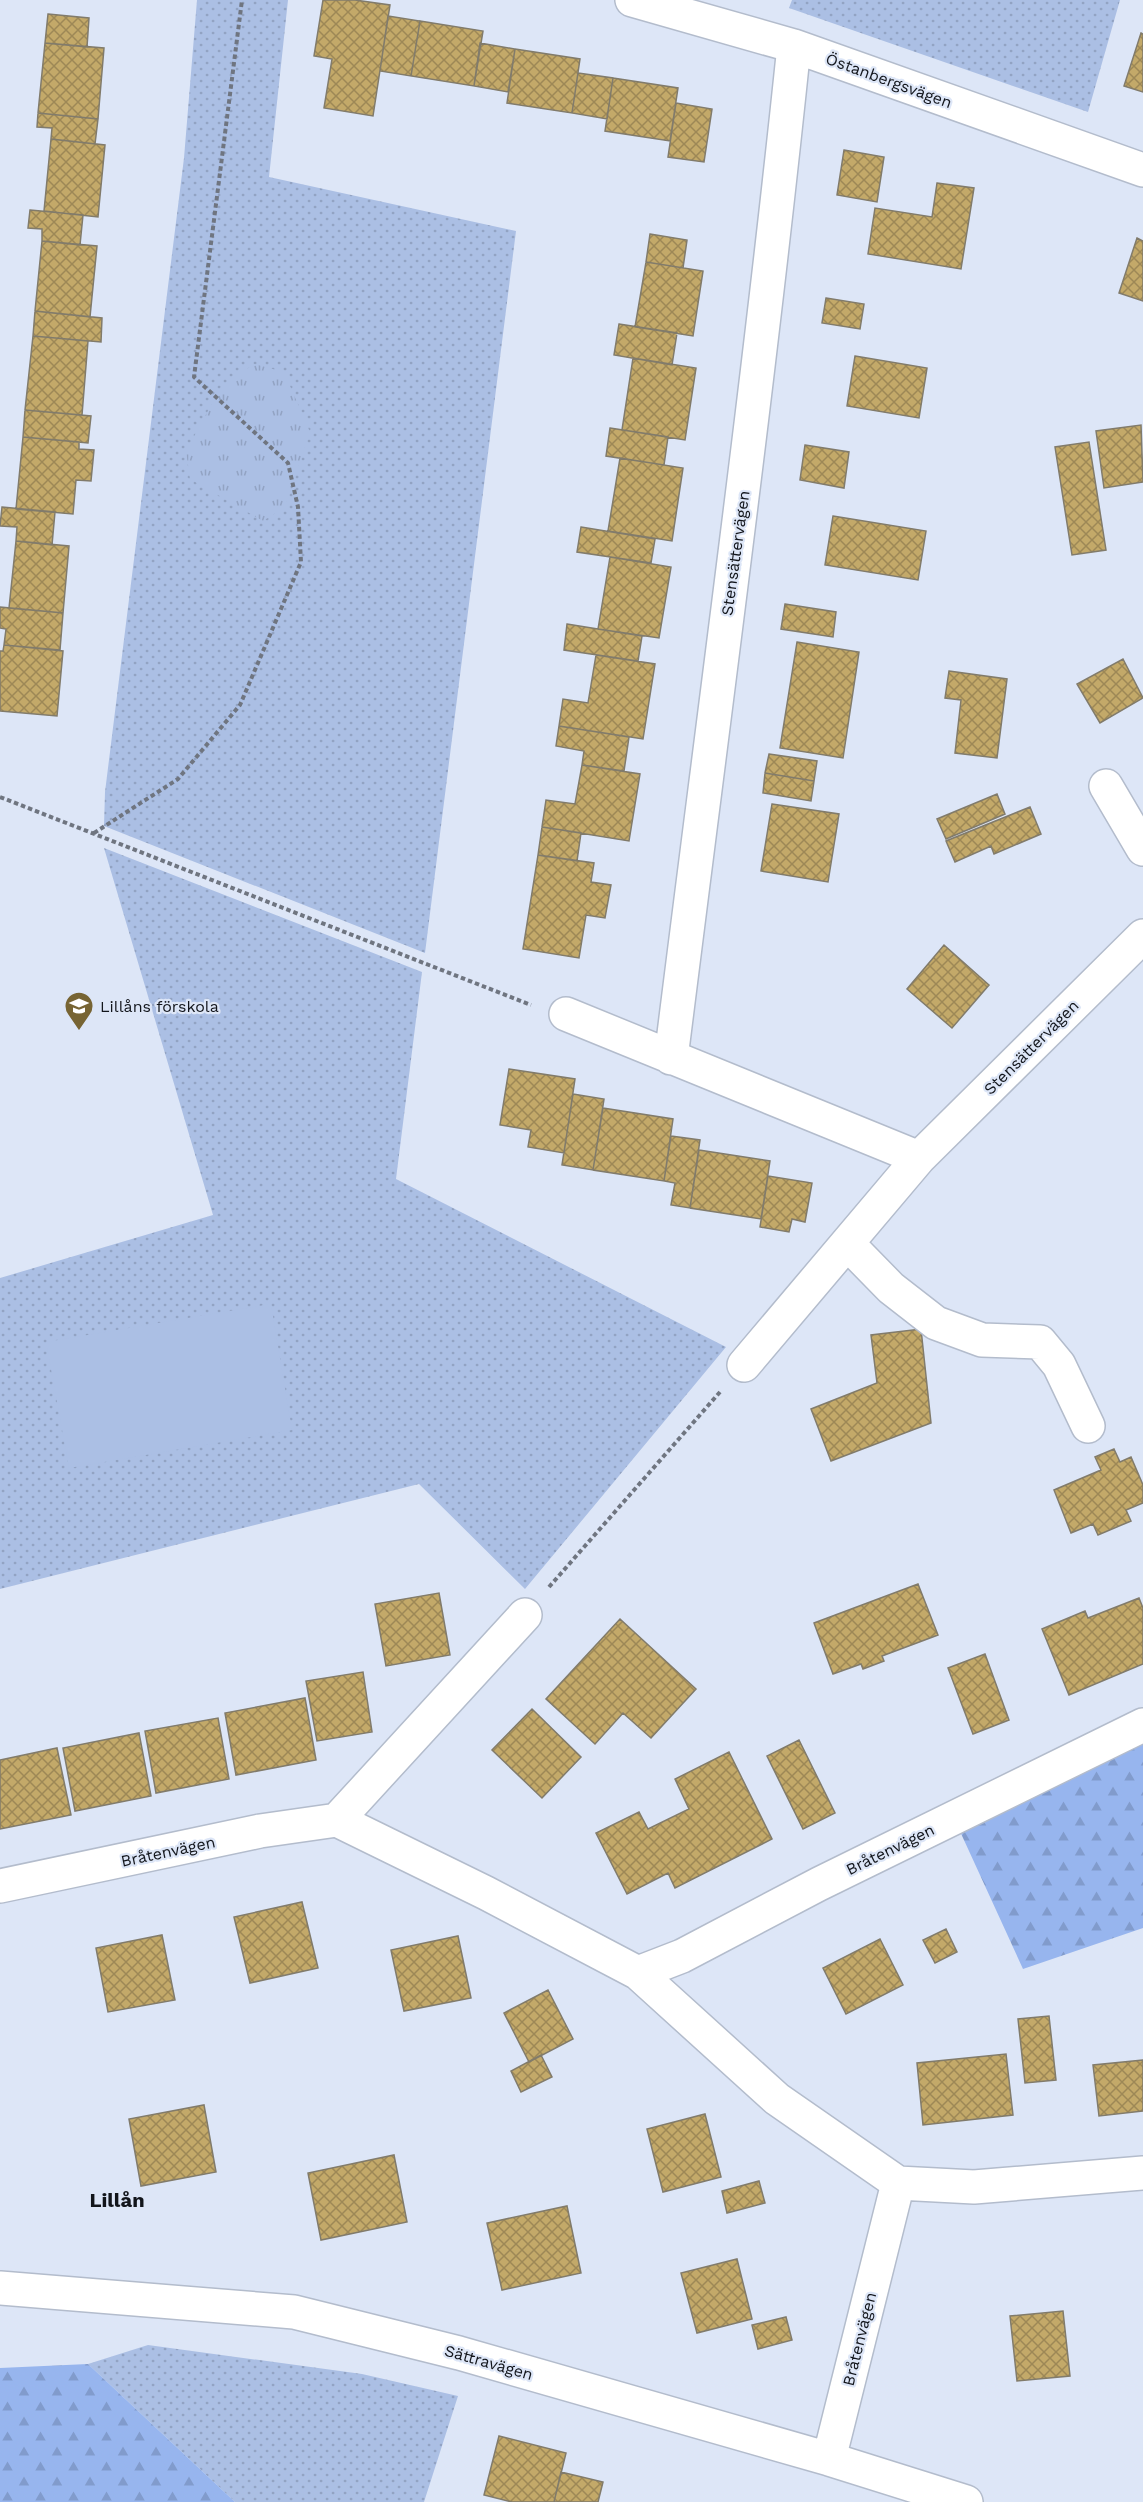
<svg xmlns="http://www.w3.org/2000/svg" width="1143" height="2502" viewBox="0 0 1143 2502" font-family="'Work Sans',sans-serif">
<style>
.grass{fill:url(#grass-dots)}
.forest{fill:url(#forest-firs)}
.park{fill:url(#park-tufts)}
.pitch{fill:#abbfe4}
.building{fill:url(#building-cross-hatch);stroke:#817b6b;stroke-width:1.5}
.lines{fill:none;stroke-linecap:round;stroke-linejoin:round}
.street-casing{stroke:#b3bccc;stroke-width:36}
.path{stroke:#6f7580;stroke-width:4;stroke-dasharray:4.5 3;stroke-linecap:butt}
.street{stroke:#fff;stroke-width:33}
.labels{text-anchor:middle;stroke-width:4.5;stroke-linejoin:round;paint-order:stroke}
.street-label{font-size:16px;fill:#12151b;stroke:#dde6f7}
.poi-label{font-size:16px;fill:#12151b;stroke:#dde6f7;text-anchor:start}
.quarter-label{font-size:20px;font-weight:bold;fill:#12151b;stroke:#dde6f7}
</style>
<defs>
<pattern id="grass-dots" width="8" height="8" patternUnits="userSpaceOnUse" patternTransform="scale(1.5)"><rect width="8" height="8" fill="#abbfe4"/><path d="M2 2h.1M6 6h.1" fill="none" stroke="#92a3c3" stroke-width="1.8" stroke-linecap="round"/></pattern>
<pattern id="forest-firs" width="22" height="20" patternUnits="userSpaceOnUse" patternTransform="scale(1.5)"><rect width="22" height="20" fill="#97b5ee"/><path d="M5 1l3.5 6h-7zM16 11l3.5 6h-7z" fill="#819bcc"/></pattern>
<pattern id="park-tufts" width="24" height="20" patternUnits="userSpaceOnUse" patternTransform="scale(1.5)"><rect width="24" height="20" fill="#abbfe4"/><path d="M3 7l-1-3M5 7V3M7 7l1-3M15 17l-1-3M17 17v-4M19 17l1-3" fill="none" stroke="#92a3c3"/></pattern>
<pattern id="building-cross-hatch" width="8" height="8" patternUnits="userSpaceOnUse" patternTransform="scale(1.5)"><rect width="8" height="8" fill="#c3a969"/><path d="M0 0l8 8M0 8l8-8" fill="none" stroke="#9d8856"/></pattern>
</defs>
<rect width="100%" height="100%" fill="#dde6f7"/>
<!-- grass -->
<path class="grass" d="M197,0H288L269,177L516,231L425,953L104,826L105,792L184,158Z
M792,0H1120L1088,112L789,8Z
M104,848L422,972L396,1179L726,1347L525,1589L419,1484L0,1589V1278L213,1215Z
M148,2345L362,2374L458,2396L424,2502H235L88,2364Z"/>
<!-- forest -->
<path class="forest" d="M1143,1738V1928L1023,1969L958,1827Z
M88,2364L235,2502H0V2368Z"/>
<!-- park -->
<path class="park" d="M254,364L284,372L310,432L285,507L263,521L190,479L186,451L221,387Z"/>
<!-- pitch -->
<path class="pitch" d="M271,1304L292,1430L69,1468L46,1342Z"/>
<!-- building -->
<path class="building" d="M323,0H355L390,5L373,116L324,108L332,59L314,56Z
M48,14L89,18L87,47L45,43Z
M388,16L420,21L411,76L380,71Z
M420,21L483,31L474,86L411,76Z
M1141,33L1143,34V92L1124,86Z
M45,43L104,48L98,119L38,113Z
M480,43L515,49L508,92L474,86Z
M515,49L580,59L572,113L507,103Z
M578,73L613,78L607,119L572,113Z
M613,78L678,88L670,141L605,131Z
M676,103L712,109L704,162L668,157Z
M38,113L98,119L95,144L51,139L52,128L37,127Z
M51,139L105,145L98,217L44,211Z
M844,150L884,157L877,202L837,195Z
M937,183L974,188L961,269L868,254L875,208L932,217Z
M30,210L83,215L80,245L42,241V229L28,228Z
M650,234L687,240L683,268L646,262Z
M1137,238L1143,241V301L1119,293Z
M42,241L97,246L90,317L35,311Z
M646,262L703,271L693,336L635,327Z
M826,298L864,304L860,329L822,323Z
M35,311L102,318L101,342L33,336Z
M619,324L677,333L672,365L614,355Z
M33,336L88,341L82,415L25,410Z
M855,356L927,368L919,418L847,406Z
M633,358L696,368L685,440L622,430Z
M25,410L91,416L88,443L23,437Z
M1141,425L1143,482L1104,488L1096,431Z
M610,428L668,437L664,465L606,456Z
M23,437L79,442V449L94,450L91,481L76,480L73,514L16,509Z
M1089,442L1106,550L1072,555L1055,447Z
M805,445L849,452L844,488L800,480Z
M620,458L683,468L672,541L608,531Z
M2,507L55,512L52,545L16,541L17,527L0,526Z
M833,516L926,531L918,580L825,565Z
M581,527L655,539L651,563L577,552Z
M16,541L69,546L63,613L9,608Z
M610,557L671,567L659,638L598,629Z
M785,604L836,612L833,637L781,629Z
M0,607L63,613L60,650L4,645L6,629L0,628Z
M567,624L642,636L638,661L564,650Z
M797,642L859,652L843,758L780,748Z
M4,645L63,651L57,716L0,711V651H3Z
M596,655L655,664L643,739L559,726L563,699L588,703Z
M1123,659L1143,698L1100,723L1077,684Z
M949,671L1007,679L997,758L955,753L961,700L945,698Z
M559,726L629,737L624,771L582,765L584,751L556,746Z
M769,754L817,761L814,781L765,773Z
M582,765L640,774L629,841L542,827L546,800L575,804Z
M765,773L814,781L811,801L763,793Z
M997,794L1005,814L946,839L937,819Z
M772,804L839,814L828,882L761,871Z
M1030,807L1041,834L994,854L991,846L955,862L946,841Z
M542,827L581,833L577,861L538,855Z
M538,855L594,863L591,882L611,885L605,918L586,915L579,958L523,949Z
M944,945L989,985L952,1028L907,989Z
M509,1069L575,1079L564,1153L528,1147L531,1130L500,1125Z
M573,1094L604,1099L593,1170L562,1165Z
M603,1108L673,1119L664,1181L593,1170Z
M671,1136L700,1140L690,1208L671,1205L675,1183L664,1181Z
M699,1150L770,1161L761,1219L690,1208Z
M768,1176L812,1183L805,1222L792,1219L789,1232L760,1227Z
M921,1329L931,1423L831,1461L811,1409L877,1383L871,1335Z
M1114,1449L1120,1462L1131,1457L1143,1485V1503L1126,1510L1131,1521L1098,1535L1093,1524L1071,1533L1054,1490L1101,1470L1095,1457Z
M918,1584L938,1635L882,1656L884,1661L863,1669L861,1664L833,1674L814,1623Z
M439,1593L450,1655L386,1666L375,1604Z
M1139,1598L1143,1608V1664L1069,1695L1042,1629L1085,1611L1088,1618Z
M620,1619L696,1689L651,1738L623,1713L595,1744L546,1699Z
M985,1654L1009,1720L973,1734L948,1668Z
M363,1672L372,1732L317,1741L306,1681Z
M305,1698L316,1760L236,1775L225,1713Z
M532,1709L581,1757L542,1798L492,1750Z
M218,1718L229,1779L156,1793L145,1731Z
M139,1733L151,1796L75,1811L63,1748Z
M799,1740L835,1813L803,1829L767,1756Z
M57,1748L71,1815L0,1829V1760Z
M729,1752L772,1839L675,1888L668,1873L627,1894L596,1833L639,1812L648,1829L689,1809L675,1779Z
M302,1902L318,1968L250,1983L234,1917Z
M946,1929L957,1952L935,1963L923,1940Z
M162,1935L175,2000L108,2012L96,1948Z
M458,1936L471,1998L404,2011L391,1950Z
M880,1939L903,1985L846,2014L823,1968Z
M548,1990L573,2039L529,2062L504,2013Z
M1049,2016L1056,2080L1025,2083L1018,2019Z
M1006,2054L1013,2115L923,2125L917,2063Z
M541,2055L552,2077L521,2092L511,2071Z
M1143,2060V2111L1099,2116L1093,2065Z
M204,2105L216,2172L141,2186L129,2119Z
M705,2114L721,2177L663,2192L647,2129Z
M394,2155L407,2222L321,2240L308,2173Z
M759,2181L765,2203L727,2213L722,2191Z
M567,2206L581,2273L502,2290L487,2223Z
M737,2259L752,2319L697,2333L681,2273Z
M1063,2311L1070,2376L1017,2381L1010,2316Z
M786,2317L792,2340L758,2349L752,2325Z
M499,2436L566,2453L554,2502H512L484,2495Z
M561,2472L603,2482L598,2502H554Z"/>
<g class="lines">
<!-- street casing -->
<g class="street-casing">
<path id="street" d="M632,0L794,46L1143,170
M1106,786L1143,849
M566,1014L919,1158
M671,1058C713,721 759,384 794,46
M847,1243L891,1288L936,1323L982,1340L1040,1342L1059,1365L1088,1426
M744,1365L919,1158L1143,936
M337,1820L525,1615
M0,1886L260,1831L337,1820L486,1893L638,1973L777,2099L898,2183L974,2187L1143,2173
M638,1973L682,1956L819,1884L1143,1725
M0,2288L294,2312L459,2353L829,2459L966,2502
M829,2459L898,2183"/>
</g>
<!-- path -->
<path class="path" d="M0,797L531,1005
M94,833L178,779L240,705L301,562L298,507L288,463L194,377L242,0
M549,1587L720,1392"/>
<!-- street -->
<use href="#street" class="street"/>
</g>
<!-- icons -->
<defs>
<g id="school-pin" transform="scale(1.5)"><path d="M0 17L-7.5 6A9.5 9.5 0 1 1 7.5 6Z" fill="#776433" stroke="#dde6f7"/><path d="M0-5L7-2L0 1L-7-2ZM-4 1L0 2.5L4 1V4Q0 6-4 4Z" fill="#fff"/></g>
</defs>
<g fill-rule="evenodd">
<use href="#school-pin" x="79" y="1006"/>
</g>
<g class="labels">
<!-- street labels -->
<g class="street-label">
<text transform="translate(889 80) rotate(20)" y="6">Östanbergsvägen</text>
<text transform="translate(735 553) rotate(-82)" y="6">Stensättervägen</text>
<text transform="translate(1031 1047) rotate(-45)" y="6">Stensättervägen</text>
<text transform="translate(890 1849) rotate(-26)" y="6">Bråtenvägen</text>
<text transform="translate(168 1851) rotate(-12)" y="6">Bråtenvägen</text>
<text transform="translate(859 2339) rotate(-76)" y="6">Bråtenvägen</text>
<text transform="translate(489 2362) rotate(16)" y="6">Sättravägen</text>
</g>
<!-- poi labels -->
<g class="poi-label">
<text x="100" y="1012">Lillåns förskola</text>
</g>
<!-- quarter labels -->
<g class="quarter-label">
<text x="117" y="2207">Lillån</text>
</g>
</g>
</svg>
